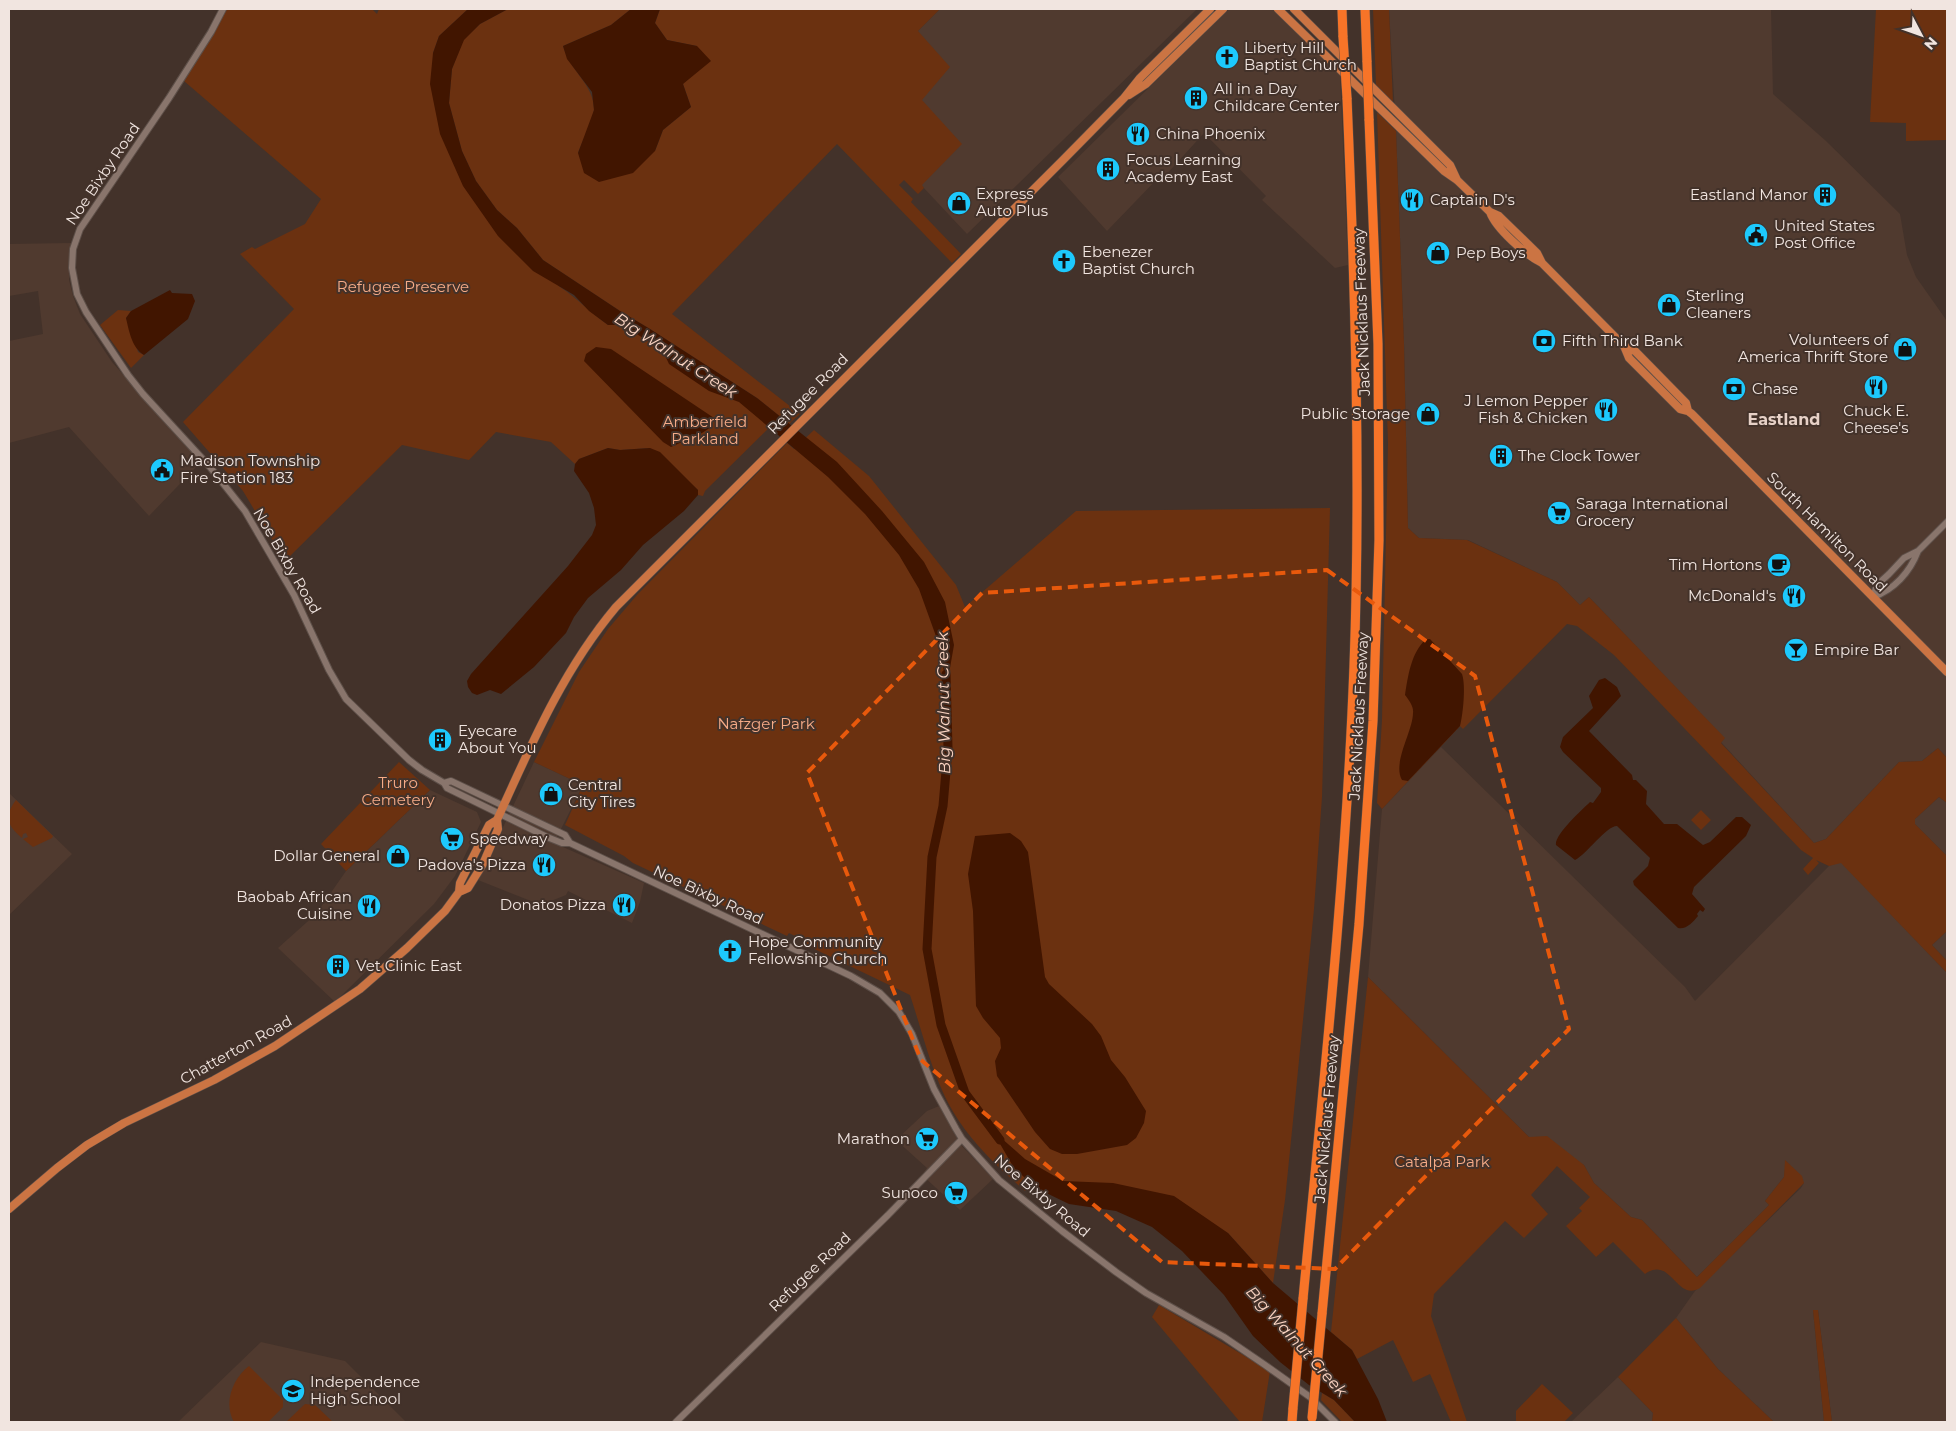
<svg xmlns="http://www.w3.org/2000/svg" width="1956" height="1431" viewBox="0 0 1956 1431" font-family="Montserrat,sans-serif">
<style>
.built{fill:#503a2f}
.green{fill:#6b3110}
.water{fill:#411500}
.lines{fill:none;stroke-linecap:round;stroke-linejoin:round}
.river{stroke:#411500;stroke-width:9}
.tertiary-casing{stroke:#5d4f48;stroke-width:8}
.primary-casing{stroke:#5d4f48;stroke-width:9}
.motorway-casing{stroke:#5d4f48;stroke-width:10}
.tertiary{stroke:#89756c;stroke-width:6}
.primary{stroke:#cb7443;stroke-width:8}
.motorway{stroke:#f77428;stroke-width:9}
.motorway-bridge-casing{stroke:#5d4f48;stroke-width:10;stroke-linecap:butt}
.motorway-bridge{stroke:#f77428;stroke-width:9}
.marked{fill:none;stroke:#e8590c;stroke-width:4;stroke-dasharray:10 6;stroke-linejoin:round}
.labels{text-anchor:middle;stroke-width:4;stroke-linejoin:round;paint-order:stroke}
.poi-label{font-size:15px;fill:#f1e5e0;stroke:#43322a;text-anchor:start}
.street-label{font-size:15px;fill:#f1e5e0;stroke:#43322a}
.park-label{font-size:15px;fill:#f6ab87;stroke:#43322a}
.water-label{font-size:16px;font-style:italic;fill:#fcd5c3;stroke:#43322a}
.neighbourhood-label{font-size:16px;font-weight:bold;fill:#e7d1c7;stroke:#43322a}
</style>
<rect width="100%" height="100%" fill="#43322a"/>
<!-- built -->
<path class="built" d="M940,9H1197L967,234L922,186V100L918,31Z
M1229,9H1274L1340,72L1348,265L1335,268L1262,200L1266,196L1204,133L1164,177L1161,175L1107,231L1058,177Z
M1389,9H1771L1773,94L1826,141L1900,214L1907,255L1916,277L1947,321V758L1938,748L1922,761L1899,762L1826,839L1814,843L1721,742L1724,738L1589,597L1580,605L1557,582L1468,540L1419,538L1408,528L1404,344L1396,131Z
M71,243L69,280L73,296L80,314L112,362L201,462L149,516L69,427L9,443V341L43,334L38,291L9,296V244Z
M1441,747L1685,987L1695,1001L1829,866L1841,862L1947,973V1422H1832L1818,1310H1813L1824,1422H1774L1718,1369L1676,1318L1695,1291L1801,1188L1804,1183L1786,1161L1784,1177L1765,1201L1769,1205L1697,1277L1642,1220L1631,1217L1594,1183L1584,1165L1529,1137L1368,977L1382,809Z
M534,762L583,785L554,843L644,883L640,902L632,923L568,891L566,895L541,905L478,880Z
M430,790L477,812L481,822L455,876L434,904L335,1002L278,948L316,914L346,871Z
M9,793L72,854L9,915Z
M1939,797L1947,803V856L1915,824V819Z
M1947,931V961L1932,945Z
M939,1106L961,1145L993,1179L960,1210L922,1175L927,1168L896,1140L927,1111Z
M261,1342L345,1361L406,1422H178Z
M1618,1377L1653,1413L1652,1422H1571Z"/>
<!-- green -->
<path class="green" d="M227,9H372L377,14L379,9H468L439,36L433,53L460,176L560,287C577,298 591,313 608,325L615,318L773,424L705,491L703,496L698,495V490L650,448L620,450L608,448L579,459L575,464L551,442L496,432L469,460L402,445L285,561L243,491L183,422L294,309L240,254L252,247L255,249L305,224L321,199L184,81Z
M508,9H631L611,25L563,46C570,71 594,85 594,109C593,120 582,142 578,153L655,151L663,130L691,107L683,84L697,46L667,40L655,23L660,9H940L918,31L950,67L922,100L962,144L922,185L924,188L918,194L904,180L899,185L913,199L911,202L961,254L952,263L837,144L672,314L800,414L789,424L757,398L650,329L620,311L543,260L517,228L497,210L476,181L462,151L449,103L452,69L463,40L480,24Z
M1373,9H1389L1393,102L1376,85Z
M1876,9H1947V140L1906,141V123L1870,122Z
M1377,112L1396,131L1404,344L1408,528L1419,538L1467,540L1557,582L1580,605L1589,597L1725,738L1721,743L1814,843L1826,839L1899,762L1922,761L1938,748L1947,758V803L1939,797L1915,819V824L1947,856V931L1932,945L1947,961V973L1841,863L1829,866L1816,860L1819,863L1808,875L1803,869L1813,858L1801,850L1614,655L1577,626L1567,624L1463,729L1460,726L1382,809L1377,803L1382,720L1388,443Z
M118,310L131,311L126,318L138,352L144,355L131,368L100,325Z
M814,430L869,476L956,585L965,607L1076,511L1330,508L1322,797L1314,909L1294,1111L1285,1200L1273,1283L1228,1233L1032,1184L1025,1191C1001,1170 977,1148 959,1121C934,1084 924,1037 910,995L804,944L805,941L789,933L787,936L633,863L624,856L565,825L583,785L534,762L579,672L608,629L637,595L787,443L794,449Z
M399,762L430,790L346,871L321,844Z
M16,800L53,836L52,838L33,847L23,839L28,837L26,833L23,834L22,838C8,826 3,817 16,800Z
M1701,810L1711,820L1701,830L1691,820Z
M1368,977L1529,1137L1547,1136L1584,1165L1594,1183L1631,1217L1642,1220L1697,1277L1769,1205L1765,1201L1784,1177L1785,1160L1802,1176L1804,1183L1700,1288C1676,1302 1671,1255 1645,1274L1613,1242L1596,1257L1566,1226L1582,1211L1579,1208L1590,1197L1557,1166L1531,1195L1548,1214L1524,1238L1505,1221L1434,1294L1431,1316L1467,1422H1451L1430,1374L1413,1382L1393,1340L1357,1359L1352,1350L1331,1332Z
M1159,1305L1270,1371L1262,1422H1240L1152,1317Z
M1813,1310H1818L1832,1422H1824Z
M1676,1318L1718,1369L1774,1422H1652L1653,1413L1618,1377Z
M249,1366L283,1400V1407L268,1422H234C223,1403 233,1378 249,1366Z
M1542,1384L1573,1413L1564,1422H1516V1411Z
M1322,1393L1334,1400L1355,1422H1342L1321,1400Z
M305,1404L315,1405L333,1422H286Z"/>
<!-- water -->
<path class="water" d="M468,9H508L480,24L464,40L452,69L449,103L462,151L476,181L497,210L517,228L543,260L620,311L650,329L757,398L837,462L882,511L924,562L945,602L954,645L947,685L937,639L919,589L899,555L865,514L828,477L739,402L709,391L669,364L663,351L623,325H608L589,311L574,295L533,271L498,236L463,186L440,134L430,84L433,53L439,36Z
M631,9H660L655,23L667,40L697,46L711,61L683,84L691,107L663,130L655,151L633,173L599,182L584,173L578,153L594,110L592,92L567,59L563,46L611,25Z
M170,290L172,293L192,294L195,301L188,319L144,355C132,348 129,331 126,318L131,311Z
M596,347L611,349L714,418L711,427L702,433L671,447L663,442L584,361L586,354Z
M608,448L620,450L650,448L660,452L698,490V495L684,511L643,545L621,570L588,598L574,617L566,633L534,667L501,694L490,690L477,695L472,693L468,687L467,681L471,674L568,566L592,535L596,525L594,508L589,493L574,471L575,464L579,459Z
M1426,639H1430L1462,674C1466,685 1463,714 1460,726L1408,781L1402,780C1392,763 1413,731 1413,713C1414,707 1409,700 1405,695C1408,676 1411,653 1426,639Z
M1605,678L1617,687L1621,696L1589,731L1632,775L1633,780H1636L1647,791L1646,804L1664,824H1677L1703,845L1710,842L1736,817H1742L1751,825L1746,836L1694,887L1692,894L1705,909L1703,912L1700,910L1697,914L1698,916C1693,922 1686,930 1678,928L1634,885L1633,881L1648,866L1650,858L1617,826C1606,826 1587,854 1575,860L1556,845C1554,835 1582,810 1590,802L1593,803L1601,792V788L1563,752L1560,747L1563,737L1593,708L1589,696L1599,680Z
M1010,833L1021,841L1028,852L1045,977L1049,984L1092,1024L1101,1036L1111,1060L1125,1077L1146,1111L1144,1123L1136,1138L1127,1145L1077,1154H1062L1050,1149L1035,1132L997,1076L995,1061L1001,1048L1000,1038L983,1018L976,1006L973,911L968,874L975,836Z
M992,1130L1025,1159L1063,1181L1113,1183L1174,1196L1228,1233L1273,1283L1352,1350L1378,1399L1387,1422H1355L1334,1400L1309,1385L1280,1362L1253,1336L1224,1295L1182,1251L1152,1227L1116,1211L1069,1204L1036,1188L1014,1168Z"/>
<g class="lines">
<!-- river -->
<path class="river" d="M946,674L948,748L943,806L932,857L927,949L941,1025L965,1093L1000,1140"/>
<!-- tertiary casing -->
<g class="tertiary-casing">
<path id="tertiary" d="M223,9L211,32L169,98L80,229L73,249L72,268L77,294L86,312L128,375L143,394L210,467L245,511L294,595L329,670L346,699L409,760L422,770L444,783L447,788L547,837L562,843H570
M1873,597L1877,585L1889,574L1904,558L1918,551L1947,522
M1873,597C1894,590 1910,572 1918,551
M444,783L451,781L565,835L570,843L851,976L880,993L899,1012L912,1034L934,1089L956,1129L962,1139L999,1180L1062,1231L1116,1272L1146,1293L1224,1337L1265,1365L1310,1397L1335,1422
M676,1422L888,1215L962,1139"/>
</g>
<!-- primary casing -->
<g class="primary-casing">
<path id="primary" d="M1278,9L1444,171L1457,180L1490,212L1499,216L1537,253L1542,263
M1294,9L1450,165L1457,180
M1129,95L1146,84L1223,9
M1490,212C1496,229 1526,255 1542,263L1624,346L1635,351L1686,403L1688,411L1692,414L1947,672
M1624,346L1629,358L1680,409L1688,411
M459,892L460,883L489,825L497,820
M9,1209L57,1168L87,1145L124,1123L214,1080L275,1046L360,989L407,948L445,911L459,892L468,888L483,864L498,829L497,820C531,745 563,670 616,607L1063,160L1124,98L1140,78L1210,9"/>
</g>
<!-- motorway casing -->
<g class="motorway-casing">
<path id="motorway" d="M1342,9L1343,37
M1365,9L1367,62
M1303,1299C1323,1088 1346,877 1354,666C1361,476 1355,287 1347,98
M1322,1314L1359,924L1373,721L1379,540L1378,344L1369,119
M1292,1422L1293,1408"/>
</g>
<!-- tertiary -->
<use href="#tertiary" class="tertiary"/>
<!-- primary -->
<use href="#primary" class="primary"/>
<!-- motorway -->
<use href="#motorway" class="motorway"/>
<!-- motorway-bridge casing -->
<g class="motorway-bridge-casing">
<path id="motorway-bridge" d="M1343,37L1347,98
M1367,62L1369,119
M1293,1408L1303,1299
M1312,1418L1322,1314"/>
</g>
<!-- motorway-bridge -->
<use href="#motorway-bridge" class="motorway-bridge"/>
</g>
<!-- marked area -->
<path class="marked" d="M1327,570L1475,676L1569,1029L1335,1269L1162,1262L921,1060L807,773L982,593Z"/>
<!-- icons -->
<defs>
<g id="church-disc" transform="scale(1.25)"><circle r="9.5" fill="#1dc9fd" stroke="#43322a"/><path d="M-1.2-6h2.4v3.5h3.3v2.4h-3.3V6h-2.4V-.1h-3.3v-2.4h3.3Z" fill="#111"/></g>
<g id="building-disc" transform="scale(1.25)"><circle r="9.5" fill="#1dc9fd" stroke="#43322a"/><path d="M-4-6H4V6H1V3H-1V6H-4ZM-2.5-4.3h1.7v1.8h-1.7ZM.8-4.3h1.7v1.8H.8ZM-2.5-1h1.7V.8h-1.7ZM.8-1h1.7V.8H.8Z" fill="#111"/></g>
<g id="restaurant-disc" transform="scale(1.25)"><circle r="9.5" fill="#1dc9fd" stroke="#43322a"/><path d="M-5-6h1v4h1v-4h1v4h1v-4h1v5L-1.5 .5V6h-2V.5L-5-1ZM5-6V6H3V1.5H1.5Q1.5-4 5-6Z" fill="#111"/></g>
<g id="shop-disc" transform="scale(1.25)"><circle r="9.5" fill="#1dc9fd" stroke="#43322a"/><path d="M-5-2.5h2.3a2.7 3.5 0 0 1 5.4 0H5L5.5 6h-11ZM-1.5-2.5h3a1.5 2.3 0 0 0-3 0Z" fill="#111"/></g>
<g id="civic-disc" transform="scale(1.25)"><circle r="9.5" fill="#1dc9fd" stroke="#43322a"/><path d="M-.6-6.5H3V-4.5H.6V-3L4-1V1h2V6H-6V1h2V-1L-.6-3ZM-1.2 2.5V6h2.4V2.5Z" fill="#111"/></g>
<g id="bank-disc" transform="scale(1.25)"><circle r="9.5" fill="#1dc9fd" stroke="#43322a"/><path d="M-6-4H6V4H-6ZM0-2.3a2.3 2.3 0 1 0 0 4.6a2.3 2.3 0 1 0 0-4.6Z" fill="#111"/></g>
<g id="supermarket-disc" transform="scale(1.25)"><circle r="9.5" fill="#1dc9fd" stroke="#43322a"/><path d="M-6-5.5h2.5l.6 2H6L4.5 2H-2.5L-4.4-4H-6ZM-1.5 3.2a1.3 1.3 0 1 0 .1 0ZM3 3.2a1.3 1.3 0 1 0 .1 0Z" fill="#111"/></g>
<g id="cafe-disc" transform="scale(1.25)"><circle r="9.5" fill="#1dc9fd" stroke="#43322a"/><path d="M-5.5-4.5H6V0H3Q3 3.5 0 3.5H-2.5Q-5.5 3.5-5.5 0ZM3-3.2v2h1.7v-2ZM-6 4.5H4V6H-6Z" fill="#111"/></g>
<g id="bar-disc" transform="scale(1.25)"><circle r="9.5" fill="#1dc9fd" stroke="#43322a"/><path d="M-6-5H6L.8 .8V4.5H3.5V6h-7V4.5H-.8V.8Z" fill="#111"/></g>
<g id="school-disc" transform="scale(1.25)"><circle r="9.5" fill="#1dc9fd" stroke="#43322a"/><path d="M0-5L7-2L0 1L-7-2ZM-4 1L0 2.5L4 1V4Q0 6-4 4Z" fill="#111"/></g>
</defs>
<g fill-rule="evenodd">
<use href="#church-disc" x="1227" y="57"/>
<use href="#building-disc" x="1196" y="98"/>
<use href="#restaurant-disc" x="1138" y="134"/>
<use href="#building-disc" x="1108" y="169"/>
<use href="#building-disc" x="1825" y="195"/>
<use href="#restaurant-disc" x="1412" y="200"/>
<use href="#shop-disc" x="959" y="203"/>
<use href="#civic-disc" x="1756" y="235"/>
<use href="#shop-disc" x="1438" y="253"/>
<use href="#church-disc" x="1064" y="261"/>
<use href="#shop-disc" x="1669" y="305"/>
<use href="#bank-disc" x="1544" y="341"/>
<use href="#shop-disc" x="1905" y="349"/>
<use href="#restaurant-disc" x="1876" y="387"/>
<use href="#bank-disc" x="1734" y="389"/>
<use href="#restaurant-disc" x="1606" y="410"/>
<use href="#shop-disc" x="1428" y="414"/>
<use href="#building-disc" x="1501" y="456"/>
<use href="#civic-disc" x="162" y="470"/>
<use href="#supermarket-disc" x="1559" y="513"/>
<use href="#cafe-disc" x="1779" y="565"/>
<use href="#restaurant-disc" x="1794" y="596"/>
<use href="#bar-disc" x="1796" y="650"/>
<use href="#building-disc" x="440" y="740"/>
<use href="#shop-disc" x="551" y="794"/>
<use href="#supermarket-disc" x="452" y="839"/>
<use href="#shop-disc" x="398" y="856"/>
<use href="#restaurant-disc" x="544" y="865"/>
<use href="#restaurant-disc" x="624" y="905"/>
<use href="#restaurant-disc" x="369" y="906"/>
<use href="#church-disc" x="730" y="951"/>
<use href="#building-disc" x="338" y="966"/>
<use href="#supermarket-disc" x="927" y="1139"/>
<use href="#supermarket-disc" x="956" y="1193"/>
<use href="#school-disc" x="293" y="1391"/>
</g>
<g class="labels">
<!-- poi labels -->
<g class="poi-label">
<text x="1244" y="53">Liberty Hill<tspan x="1244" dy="17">Baptist Church</tspan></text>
<text x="1214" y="94">All in a Day<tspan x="1214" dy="17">Childcare Center</tspan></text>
<text x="1156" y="139">China Phoenix</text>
<text x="1126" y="165">Focus Learning<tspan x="1126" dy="17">Academy East</tspan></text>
<text x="976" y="199">Express<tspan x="976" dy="17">Auto Plus</tspan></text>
<text x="1808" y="200" text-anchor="end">Eastland Manor</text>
<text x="1430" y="205">Captain D's</text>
<text x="1774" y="231">United States<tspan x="1774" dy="17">Post Office</tspan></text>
<text x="1082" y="257">Ebenezer<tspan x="1082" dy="17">Baptist Church</tspan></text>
<text x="1456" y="258">Pep Boys</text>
<text x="1686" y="301">Sterling<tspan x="1686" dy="17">Cleaners</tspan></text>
<text x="1888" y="345" text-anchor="end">Volunteers of<tspan x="1888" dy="17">America Thrift Store</tspan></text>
<text x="1562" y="346">Fifth Third Bank</text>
<text x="1752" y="394">Chase</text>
<text x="1588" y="406" text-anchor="end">J Lemon Pepper<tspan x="1588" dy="17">Fish &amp; Chicken</tspan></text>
<text x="1876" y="416" text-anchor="middle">Chuck E.<tspan x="1876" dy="17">Cheese's</tspan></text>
<text x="1410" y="419" text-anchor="end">Public Storage</text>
<text x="1518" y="461">The Clock Tower</text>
<text x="180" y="466">Madison Township<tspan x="180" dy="17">Fire Station 183</tspan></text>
<text x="1576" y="509">Saraga International<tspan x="1576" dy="17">Grocery</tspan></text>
<text x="1762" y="570" text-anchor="end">Tim Hortons</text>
<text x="1776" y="601" text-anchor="end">McDonald's</text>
<text x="1814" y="655">Empire Bar</text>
<text x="458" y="736">Eyecare<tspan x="458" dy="17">About You</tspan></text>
<text x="568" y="790">Central<tspan x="568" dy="17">City Tires</tspan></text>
<text x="470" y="844">Speedway</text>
<text x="380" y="861" text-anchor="end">Dollar General</text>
<text x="526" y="870" text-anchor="end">Padova's Pizza</text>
<text x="352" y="902" text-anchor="end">Baobab African<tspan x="352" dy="17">Cuisine</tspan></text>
<text x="606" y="910" text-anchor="end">Donatos Pizza</text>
<text x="748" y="947">Hope Community<tspan x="748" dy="17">Fellowship Church</tspan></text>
<text x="356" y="971">Vet Clinic East</text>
<text x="910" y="1144" text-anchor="end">Marathon</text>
<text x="938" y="1198" text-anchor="end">Sunoco</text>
<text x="310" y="1387">Independence<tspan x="310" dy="17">High School</tspan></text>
</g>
<!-- street labels -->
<g class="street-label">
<text transform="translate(103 174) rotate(-56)" y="5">Noe Bixby Road</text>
<text transform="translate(1362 312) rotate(-92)" y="5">Jack Nicklaus Freeway</text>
<text transform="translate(808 394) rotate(-45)" y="5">Refugee Road</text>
<text transform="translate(1827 532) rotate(45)" y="5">South Hamilton Road</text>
<text transform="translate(287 561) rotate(60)" y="5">Noe Bixby Road</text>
<text transform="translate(1359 716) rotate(-87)" y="5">Jack Nicklaus Freeway</text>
<text transform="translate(708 895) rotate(25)" y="5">Noe Bixby Road</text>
<text transform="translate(236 1050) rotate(-29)" y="5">Chatterton Road</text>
<text transform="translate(1327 1119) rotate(-85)" y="5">Jack Nicklaus Freeway</text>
<text transform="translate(1042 1196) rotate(40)" y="5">Noe Bixby Road</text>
<text transform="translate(810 1272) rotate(-44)" y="5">Refugee Road</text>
</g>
<!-- park labels -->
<g class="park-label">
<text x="403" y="292">Refugee Preserve</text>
<text x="705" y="427">Amberfield<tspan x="705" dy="17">Parkland</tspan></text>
<text x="766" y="729">Nafzger Park</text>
<text x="398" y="788">Truro<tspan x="398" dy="17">Cemetery</tspan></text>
<text x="1442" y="1167">Catalpa Park</text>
</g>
<!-- water labels -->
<g class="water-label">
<text transform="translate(676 355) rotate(33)" y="6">Big Walnut Creek</text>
<text transform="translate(943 703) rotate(-91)" y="6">Big Walnut Creek</text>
<text transform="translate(1297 1341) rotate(48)" y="6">Big Walnut Creek</text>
</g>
<!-- neighbourhood labels -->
<g class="neighbourhood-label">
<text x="1784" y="425">Eastland</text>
</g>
</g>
<!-- border -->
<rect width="1956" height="1431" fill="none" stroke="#f1e5e0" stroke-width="20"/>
<!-- north arrow -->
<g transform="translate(1921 35) rotate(131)" stroke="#43322a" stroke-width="4" paint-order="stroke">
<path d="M0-4L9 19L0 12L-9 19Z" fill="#f1e5e0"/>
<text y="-8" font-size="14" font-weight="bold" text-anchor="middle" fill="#f1e5e0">N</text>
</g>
</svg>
